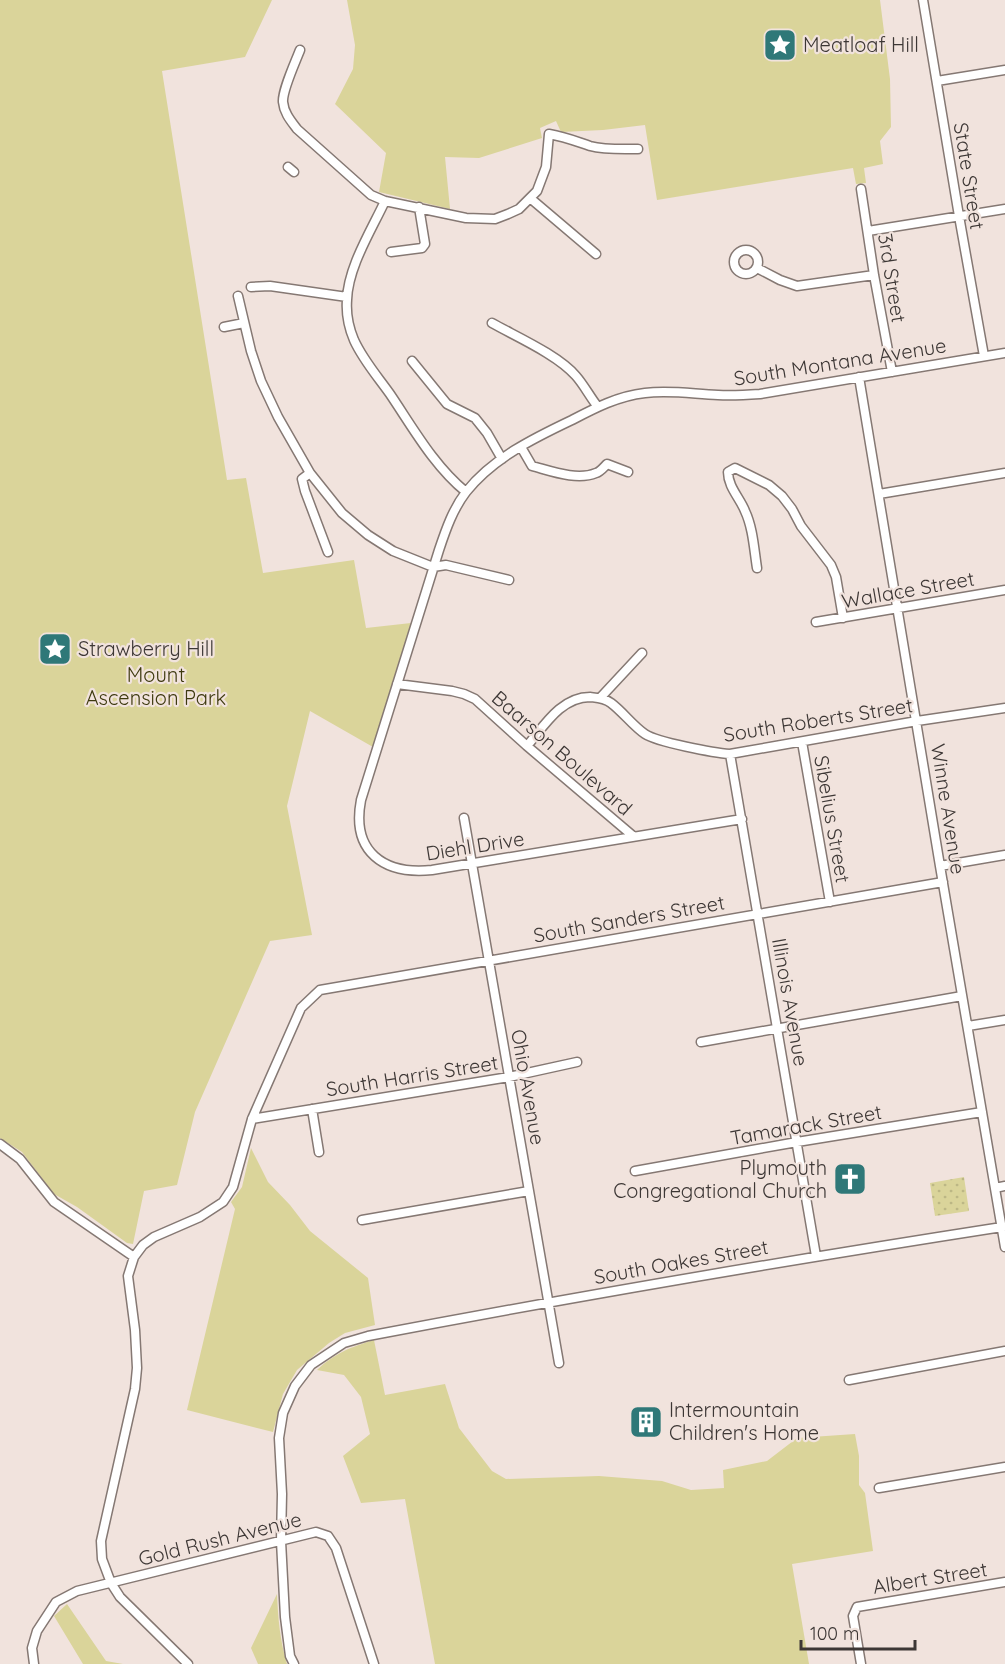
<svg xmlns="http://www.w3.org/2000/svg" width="1005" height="1664" viewBox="0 0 1005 1664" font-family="Quicksand,sans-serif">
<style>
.green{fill:#dad49a}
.garden{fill:url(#garden-dots)}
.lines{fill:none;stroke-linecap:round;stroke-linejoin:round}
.street-casing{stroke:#857873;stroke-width:11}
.street{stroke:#fff;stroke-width:8}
.labels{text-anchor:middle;stroke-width:4.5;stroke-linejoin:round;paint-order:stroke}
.poi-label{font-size:20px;fill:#3d3735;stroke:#f1e3dd;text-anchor:start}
.street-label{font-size:20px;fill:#3d3735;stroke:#f1e3dd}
.park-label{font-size:20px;fill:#3d390e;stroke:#f1e3dd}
</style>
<defs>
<pattern id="garden-dots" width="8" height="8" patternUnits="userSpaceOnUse" patternTransform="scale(1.5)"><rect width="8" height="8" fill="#dad49a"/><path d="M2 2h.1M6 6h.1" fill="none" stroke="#bcb785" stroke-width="1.8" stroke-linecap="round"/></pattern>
</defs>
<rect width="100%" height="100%" fill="#f1e3dd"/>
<!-- green -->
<path class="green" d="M0,0H272L245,57L162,71L227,480L246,478L263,573L354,560L366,628L411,623L373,747L310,711L287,806L312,935L270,941L195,1112L177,1185L144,1191L133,1244L127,1243L77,1207L54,1194L22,1152L0,1138Z
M347,0H880L890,79L891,127L880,141L883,164L864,168L866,183L856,184L853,168L657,200L645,125L603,130L561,132L556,121L540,128L542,138L479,158L445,157L450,209L379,192L386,153L335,104L353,69L355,45Z
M251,1148L268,1182L290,1205L310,1231L368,1278L375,1325L345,1333L329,1343L297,1370L283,1394L273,1432L187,1410L235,1209L231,1202L242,1187Z
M374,1340L385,1395L445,1384L459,1428L492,1471L506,1479L599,1476L662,1481L691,1490L724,1488L723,1470L767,1461L797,1438L855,1434L859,1456V1485L865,1493L873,1551L792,1564L809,1664H435L405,1499L361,1503L343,1456L370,1434L361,1397L344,1375L317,1370C335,1353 351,1347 374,1340Z
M277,1594C278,1618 280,1641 287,1664H258L251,1648Z
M67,1604L106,1661L123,1664H83L54,1616Z"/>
<!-- garden -->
<path class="garden" d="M964,1177L969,1211L935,1216L930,1183Z"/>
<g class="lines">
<!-- street casing -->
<g class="street-casing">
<path id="street" d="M923,0L959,216L984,356
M300,50C295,63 282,91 283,102C284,113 291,121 297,129L371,195L385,201L466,218L495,219L508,214L519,209L537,191L546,167L549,134C566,137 575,141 590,146C605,150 622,149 638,149
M937,81L1005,70
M288,167L294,172
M861,189L874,275L892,372
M530,198L596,254
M385,201C371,231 348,267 347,300C346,313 349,328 354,340C363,360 378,377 390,394C413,428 434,466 466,492
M868,231L1005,209
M734 262a12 12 0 1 1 24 0a12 12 0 1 1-24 0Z
M391,252L422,248L425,244L419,207
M757,268L780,280L797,286L874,275
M251,287L270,286L347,297
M238,296L251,351L261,381L278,417L310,473L342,513L368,535L393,551L433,567L446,565L509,580
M492,323C517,337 558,355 576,376C584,385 590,397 598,407
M224,327L244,323
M412,361L447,404L475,418L487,433L502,459
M859,377L940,866L1005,1247
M521,447L532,466C551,471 577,481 596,473C600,472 604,467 607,464L628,472
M310,473L302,479L305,491L328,552
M879,494L1005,473
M757,568C754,549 753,528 745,511C740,498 728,487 728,472L735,468L769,485L782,496L792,509L801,526L831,565L836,577L843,618
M816,622L1005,590
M397,684L452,691L464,694L475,699L527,746L633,836
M601,697L642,653
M802,742L830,902
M527,746C544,726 561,697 590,697C598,698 604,698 611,703C623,712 633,726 645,734C657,742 714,753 730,754L917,721L1005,708
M730,754L816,1256
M464,818L559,1363
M742,819L432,870C384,875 351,852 361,800L439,550C446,529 453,509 466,492C493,458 534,438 572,420C595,408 618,396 645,393C670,390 693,394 718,395C732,396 746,395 760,394L1005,353
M940,866L1005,855
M968,1026L1005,1020
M701,1042L962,996
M312,1109L319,1152
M252,1119L509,1077L577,1062
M0,1144L20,1159L54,1202L134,1257
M635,1171L797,1142L982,1112
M995,1188L1005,1186
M362,1220L529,1191
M849,1380L1005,1351
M879,1488L1005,1467
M34,1664L32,1648L37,1631L56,1602L77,1591L316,1532L328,1536L336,1548L374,1664
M188,1664L120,1597L111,1583L102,1559L101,1541L135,1389L137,1368L135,1330L128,1276L134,1257L143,1245L154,1237L200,1217L223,1202L233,1187L252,1119L301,1008L320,990L943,882
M294,1664L290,1656L285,1617L281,1541L282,1494L279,1438L283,1413L295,1386L311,1365L344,1343L368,1336C578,1296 790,1260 1002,1227
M861,1664L853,1616L857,1607L1005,1582"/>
</g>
<!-- street -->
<use href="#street" class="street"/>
</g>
<!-- icons -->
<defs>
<g id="sight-square" transform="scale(1.725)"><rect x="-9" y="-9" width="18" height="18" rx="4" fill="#2f7878" stroke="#f1e3dd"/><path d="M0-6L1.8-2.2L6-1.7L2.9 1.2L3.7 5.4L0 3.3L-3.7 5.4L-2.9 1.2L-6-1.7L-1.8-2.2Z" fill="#fff"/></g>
<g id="church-square" transform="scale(1.725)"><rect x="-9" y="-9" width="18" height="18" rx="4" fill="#2f7878" stroke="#f1e3dd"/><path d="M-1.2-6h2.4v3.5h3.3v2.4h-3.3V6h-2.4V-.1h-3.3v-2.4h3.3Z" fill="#fff"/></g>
<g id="building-square" transform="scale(1.725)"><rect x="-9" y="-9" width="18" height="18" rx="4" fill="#2f7878" stroke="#f1e3dd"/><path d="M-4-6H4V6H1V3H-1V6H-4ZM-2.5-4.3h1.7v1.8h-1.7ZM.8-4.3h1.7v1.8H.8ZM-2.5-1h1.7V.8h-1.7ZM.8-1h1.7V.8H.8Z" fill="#fff"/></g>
</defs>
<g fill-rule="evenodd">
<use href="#sight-square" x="780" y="45"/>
<use href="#sight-square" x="55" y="649"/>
<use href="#church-square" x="850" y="1179"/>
<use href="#building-square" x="646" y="1422"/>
</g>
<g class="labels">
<!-- poi labels -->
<g class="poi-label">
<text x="803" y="52">Meatloaf Hill</text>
<text x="78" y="656">Strawberry Hill</text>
<text x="827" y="1175" text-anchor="end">Plymouth<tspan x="827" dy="23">Congregational Church</tspan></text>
<text x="669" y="1417">Intermountain<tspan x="669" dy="23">Children's Home</tspan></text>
</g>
<!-- street labels -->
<g class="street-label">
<text transform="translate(969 176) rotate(81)" y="7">State Street</text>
<text transform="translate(892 278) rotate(81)" y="7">3rd Street</text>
<text transform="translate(840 362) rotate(-9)" y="7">South Montana Avenue</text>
<text transform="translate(908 590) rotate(-10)" y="7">Wallace Street</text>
<text transform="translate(818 720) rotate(-9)" y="7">South Roberts Street</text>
<text transform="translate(562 753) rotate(41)" y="7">Baarson Boulevard</text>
<text transform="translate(948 809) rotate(81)" y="7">Winne Avenue</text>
<text transform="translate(832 819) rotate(80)" y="7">Sibelius Street</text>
<text transform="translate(475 846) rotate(-9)" y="7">Diehl Drive</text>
<text transform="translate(629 919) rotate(-10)" y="7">South Sanders Street</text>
<text transform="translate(790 1002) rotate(80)" y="7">Illinois Avenue</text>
<text transform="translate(412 1076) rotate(-9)" y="7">South Harris Street</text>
<text transform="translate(528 1087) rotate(80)" y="7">Ohio Avenue</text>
<text transform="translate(806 1125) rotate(-10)" y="7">Tamarack Street</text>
<text transform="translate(681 1262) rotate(-10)" y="7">South Oakes Street</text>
<text transform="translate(220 1539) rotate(-14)" y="7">Gold Rush Avenue</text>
<text transform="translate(930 1578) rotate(-9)" y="7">Albert Street</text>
</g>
<!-- park labels -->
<g class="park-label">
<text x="156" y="682">Mount<tspan x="156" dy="23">Ascension Park</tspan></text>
</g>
</g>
<!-- scale -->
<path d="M801 1640v9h114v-9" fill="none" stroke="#3d3735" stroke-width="3"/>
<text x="810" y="1640" font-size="18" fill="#3d3735" stroke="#f1e3dd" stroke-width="4.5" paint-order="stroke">100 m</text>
</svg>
